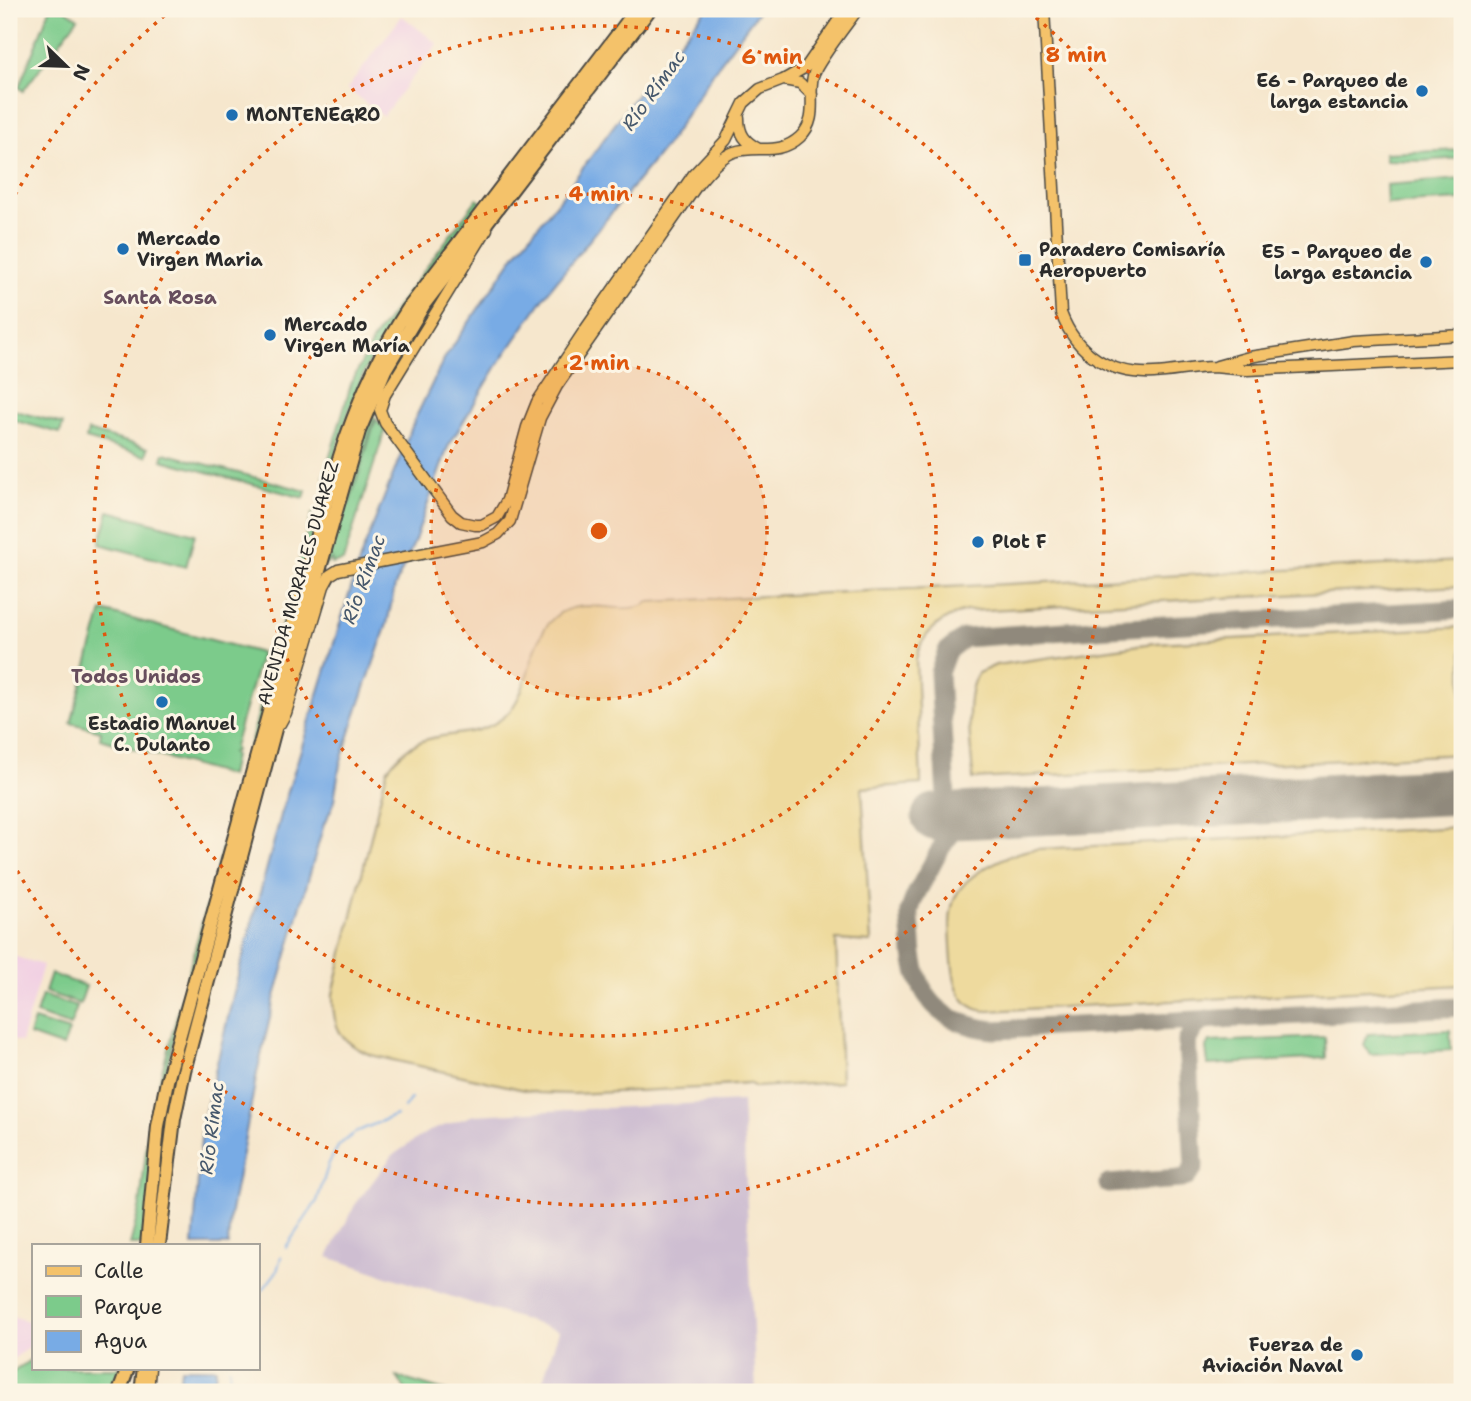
<svg xmlns="http://www.w3.org/2000/svg" width="1471" height="1401" viewBox="0 0 1471 1401" font-family="'Shantell Sans',sans-serif">
<style>
.built{fill:#f1d0e3}
.industrial{fill:#cebed1}
.green{fill:#7ccb8b;stroke:#547b5b;stroke-width:2}
.sand{fill:#eeda9e;stroke:#8c8264;stroke-width:2}
.water{fill:#78abe5;stroke:#526b88;stroke-width:2}
.lines{fill:none;stroke-linecap:round;stroke-linejoin:round}
.stream{stroke:#78abe5;stroke-width:2}
.taxiway{stroke:#90897c;stroke-width:19}
.runway{stroke:#90897c;stroke-width:47}
.major-casing{stroke:#494743;stroke-width:13}
.highway-casing{stroke:#494743;stroke-width:16}
.major{stroke:#f4c26a;stroke-width:10}
.highway{stroke:#f4c26a;stroke-width:12}
.ring{fill:none;stroke:#df570e;stroke-width:3.5;stroke-dasharray:3.5 7}
.poi-dot{fill:#1f6fb2;stroke:#fcf5e5;stroke-width:2.5}
.labels{text-anchor:middle;stroke-width:6;stroke-linejoin:round;paint-order:stroke}
.poi-label{font-size:18px;font-weight:bold;fill:#2b2b2b;stroke:#fcf5e5;text-anchor:start}
.street-label{font-size:18px;fill:#2b2b2b;stroke:#fcf5e5}
.water-label{font-size:19px;font-style:italic;fill:#46586c;stroke:#fcf5e5}
.neighbourhood-label{font-size:19px;font-weight:bold;fill:#674e5d;stroke:#fcf5e5}
.centre{fill:#df570e;stroke:#fcf5e5;stroke-width:3.5}
.ring-label{font-size:21px;text-anchor:middle;font-weight:bold;fill:#df570e;stroke:#fcf5e5;stroke-width:6;stroke-linejoin:round;paint-order:stroke}
</style>
<rect width="100%" height="100%" fill="#fcf5e5"/>
<filter id="ink" filterUnits="userSpaceOnUse"><feTurbulence type="fractalNoise" baseFrequency=".0143" numOctaves="2"/><feDisplacementMap in="SourceGraphic" scale="14" xChannelSelector="R" yChannelSelector="G"/><feConvolveMatrix kernelMatrix="1 2 1 2 8 2 1 2 1" color-interpolation-filters="sRGB"/></filter>
<filter id="wash" filterUnits="userSpaceOnUse"><feTurbulence type="fractalNoise" baseFrequency=".00686" numOctaves="4" result="noise"/><feDisplacementMap in="SourceGraphic" scale="28" xChannelSelector="R" yChannelSelector="G"/><feGaussianBlur stdDeviation="1.57" result="paint"/><feColorMatrix in="noise" values="0 0 0 0 0 0 0 0 0 0 0 0 0 0 0 0 0 1.4 0 .05"/><feComposite in="paint" operator="in"/></filter>
<g filter="url(#wash)">
<rect width="100%" height="100%" fill="#f6e7cd"/>
<!-- built -->
<path class="built" d="M402,16L438,44L383,116L347,89Z
M9,955L43,965L21,1042L9,1039Z
M9,1315L33,1323V1344L9,1362Z"/>
<!-- industrial -->
<path class="industrial" d="M742,1101L756,1392H539L559,1331L328,1257L355,1205L393,1155L427,1132L474,1115Z"/>
<!-- green -->
<path class="green" d="M50,9H65L78,18L23,91L19,87Z
M1462,150V158L1421,161L1386,160L1385,153Z
M1461,179L1462,200L1387,204L1386,185Z
M477,199L481,202C443,254 400,304 370,360C351,397 341,437 329,477H324L351,384L374,338Z
M372,406L374,418L349,505L376,419L385,430L343,561L332,564V559L324,566Z
M9,409L63,424L60,433L9,419Z
M88,431L148,448L146,456L86,439Z
M164,453L306,491L304,498L162,460Z
M109,511L195,534L186,567L100,544Z
M312,514L318,515L169,1058L142,1245H130L140,1205L149,1123L166,1056Z
M102,611L261,653L234,747L235,751L231,753L234,756L230,776L100,739L101,731L71,723Z
M51,974L86,986L80,1004L45,992Z
M42,995L77,1007L70,1026L36,1014Z
M34,1020L69,1031L63,1047L29,1035Z
M1450,1030L1451,1050L1370,1054L1364,1045L1368,1034Z
M1325,1037L1326,1058L1208,1065L1206,1047L1209,1042Z
M33,1358V1368H120L109,1392H9V1375Z
M397,1377L448,1392H407Z"/>
<!-- sand -->
<path class="sand" d="M1462,561V586L966,611C942,617 920,634 916,660L921,784L862,788L871,942L836,940L841,1082L756,1087L748,1083L720,1085L719,1087L573,1094L538,1093L371,1055C340,1042 332,1028 333,994L387,770C424,717 466,749 505,716C533,691 528,633 560,613C590,596 627,618 649,602Z
M1462,627V754L973,779C972,752 962,696 978,673L996,665L1154,643Z
M1462,827V985L989,1011C954,1011 952,971 951,945C950,927 948,908 958,892C971,871 1013,851 1037,849Z"/>
<!-- water -->
<path class="water" d="M706,9H760L714,71L668,143L550,289L497,366L448,447L414,543L395,586L387,624L356,714L340,764L333,806L324,824L274,1000L257,1073L230,1217L228,1245H193L202,1126L239,971L284,804L361,556L415,419L444,359L517,252L563,195L634,98Z
M181,1368H216L214,1392H179Z"/>
<g class="lines">
<!-- stream -->
<path class="stream" d="M404,1108L411,1098
M286,1247L317,1201L329,1163L339,1145L356,1132L396,1115
M259,1295L277,1271L281,1257
M229,1368L231,1392"/>
<!-- taxiway -->
<path class="taxiway" d="M991,813C952,823 946,838 928,872C922,884 912,898 910,911C909,921 912,933 912,943C915,997 940,1024 994,1030L1462,1007
M947,816L939,673L947,651L964,638L1110,628L1462,609
M1108,1184L1181,1179L1187,1177L1194,1167L1187,1041L1195,1027L1207,1019"/>
<!-- runway -->
<path class="runway" d="M935,817L1462,791"/>
</g>
</g>
<g filter="url(#ink)">
<g class="lines">
<!-- major casing -->
<g class="major-casing">
<path id="major" d="M1044,9L1061,313C1076,354 1111,375 1154,373C1174,372 1194,367 1214,367C1225,368 1236,369 1247,370L1462,360
M784,80L800,83L812,95
M739,118C739,134 745,142 759,149
M487,229L385,395L380,410L385,423L452,515L461,522L475,525H482L497,517L507,500L527,427L537,402L584,331L693,175L726,140L744,103L760,89L783,80L806,67L846,9
M1217,366L1249,357L1354,341L1462,335
M280,724L286,713L324,586L330,575L338,570L483,542L498,534L510,521L540,418L557,386L698,184C708,172 720,157 734,152C758,144 778,157 800,137C819,119 808,97 813,76C817,62 848,23 858,9
M148,1392L150,1368"/>
</g>
<!-- highway casing -->
<g class="highway-casing">
<path id="highway" d="M147,1245L158,1126L167,1081C208,933 249,784 290,636C321,525 343,407 408,309L637,9
M159,1245L174,1119L184,1071L291,669L359,431L385,370L425,303L650,9
M119,1392L128,1368
M141,1392L144,1368"/>
</g>
<!-- major -->
<use href="#major" class="major"/>
<!-- highway -->
<use href="#highway" class="highway"/>
</g>
</g>
<!-- distance rings -->
<circle cx="599" cy="531" r="168" fill="#df570e" fill-opacity=".12"/>
<g class="ring">
<circle cx="599" cy="531" r="168"/>
<circle cx="599" cy="531" r="337"/>
<circle cx="599" cy="531" r="505"/>
<path d="M10 204A674 674 0 0 1 170 11M1028 11A674 674 0 1 1 10 858"/>
</g>
<!-- markers -->
<g class="poi-dot">
<circle cx="1422" cy="91" r="7"/>
<circle cx="232" cy="115" r="7"/>
<circle cx="123" cy="249" r="7"/>
<rect x="1018" y="253" width="14" height="14" rx="3.5"/>
<circle cx="1426" cy="262" r="7"/>
<circle cx="270" cy="335" r="7"/>
<circle cx="978" cy="542" r="7"/>
<circle cx="162" cy="702" r="7"/>
<circle cx="1357" cy="1355" r="7"/>
</g>
<g class="labels">
<!-- poi labels -->
<g class="poi-label">
<text x="1408" y="87" text-anchor="end">E6 - Parqueo de<tspan x="1408" dy="21">larga estancia</tspan></text>
<text x="246" y="121">MONTENEGRO</text>
<text x="137" y="245">Mercado<tspan x="137" dy="21">Virgen Maria</tspan></text>
<text x="1039" y="256">Paradero Comisaría<tspan x="1039" dy="21">Aeropuerto</tspan></text>
<text x="1412" y="258" text-anchor="end">E5 - Parqueo de<tspan x="1412" dy="21">larga estancia</tspan></text>
<text x="284" y="331">Mercado<tspan x="284" dy="21">Virgen María</tspan></text>
<text x="992" y="548">Plot F</text>
<text x="162" y="730" text-anchor="middle">Estadio Manuel<tspan x="162" dy="21">C. Dulanto</tspan></text>
<text x="1343" y="1351" text-anchor="end">Fuerza de<tspan x="1343" dy="21">Aviación Naval</tspan></text>
</g>
<!-- street labels -->
<g class="street-label">
<text transform="translate(298 583) rotate(-74)" y="6">AVENIDA MORALES DUAREZ</text>
</g>
<!-- water labels -->
<g class="water-label">
<text transform="translate(653 90) rotate(-54)" y="7">Río Rímac</text>
<text transform="translate(363 579) rotate(-70)" y="7">Río Rímac</text>
<text transform="translate(211 1128) rotate(-83)" y="7">Río Rímac</text>
</g>
<!-- neighbourhood labels -->
<g class="neighbourhood-label">
<text x="160" y="304">Santa Rosa</text>
<text x="136" y="683">Todos Unidos</text>
</g>
</g>
<circle cx="599" cy="531" r="10" class="centre"/>
<g class="ring-label">
<text x="1076" y="62">8 min</text>
<text x="772" y="64">6 min</text>
<text x="599" y="201">4 min</text>
<text x="599" y="370">2 min</text>
</g>
<!-- margin -->
<rect width="1471" height="1401" fill="none" stroke="#fcf5e5" stroke-width="35"/>
<!-- legend -->
<rect x="32" y="1244" width="228" height="126" fill="#fcf5e5" stroke="#a8a49b" stroke-width="2"/>
<rect x="46" y="1266" width="35" height="10" fill="#f4c26a" stroke="#a8a49b" stroke-width="2"/>
<text x="94" y="1278" font-size="21" fill="#2b2b2b">Calle</text>
<rect x="46" y="1296" width="35" height="21" fill="#7ccb8b" stroke="#a8a49b" stroke-width="2"/>
<text x="94" y="1314" font-size="21" fill="#2b2b2b">Parque</text>
<rect x="46" y="1331" width="35" height="21" fill="#78abe5" stroke="#a8a49b" stroke-width="2"/>
<text x="94" y="1348" font-size="21" fill="#2b2b2b">Agua</text>
<!-- north arrow -->
<g transform="translate(66 66) rotate(113)" stroke="#fcf5e5" stroke-width="5" paint-order="stroke">
<path d="M0-5L12 26L0 18L-12 26Z" fill="#2b2b2b"/>
<text y="-10" font-size="19" font-weight="bold" text-anchor="middle" fill="#2b2b2b">N</text>
</g>
</svg>
